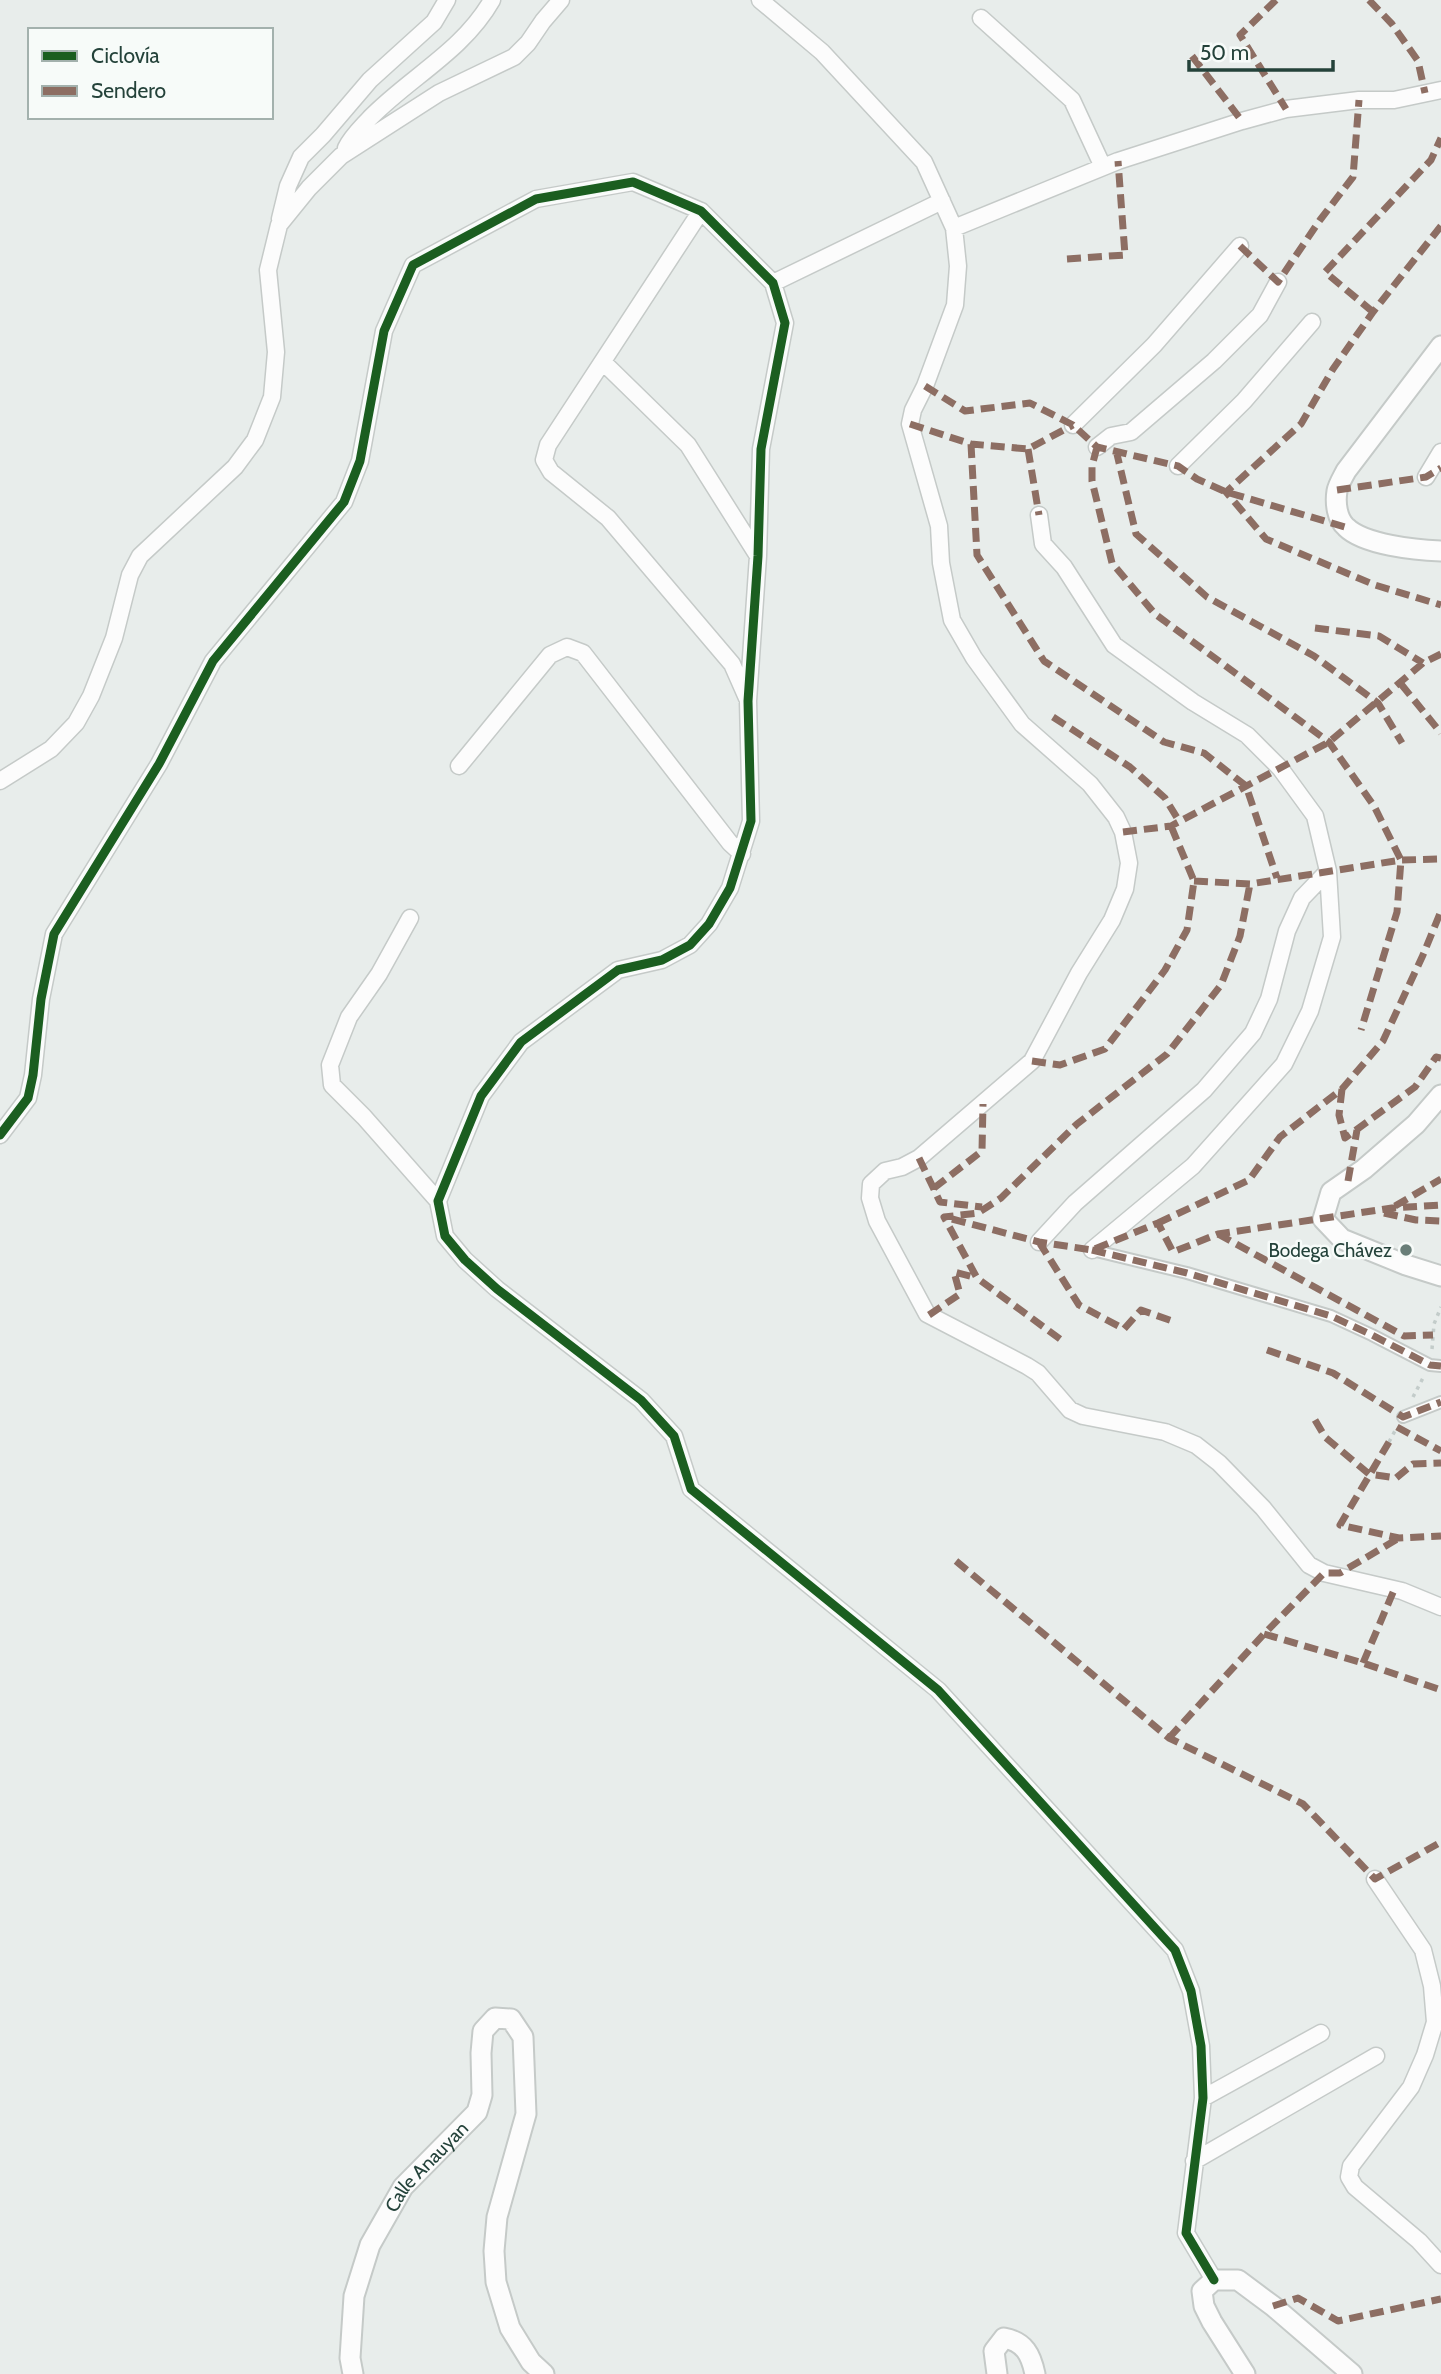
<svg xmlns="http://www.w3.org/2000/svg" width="1441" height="2374" viewBox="0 0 1441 2374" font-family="Cabin,sans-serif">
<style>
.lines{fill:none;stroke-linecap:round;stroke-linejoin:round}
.pedestrian-casing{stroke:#c5cac8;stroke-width:14}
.minor-casing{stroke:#c5cac8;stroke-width:19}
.tertiary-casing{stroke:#c5cac8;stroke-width:23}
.path{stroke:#c3ccca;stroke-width:3.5;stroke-dasharray:3.5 5;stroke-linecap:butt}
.pedestrian{stroke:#fcfcfc;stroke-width:10}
.minor{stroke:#fcfcfc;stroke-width:16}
.tertiary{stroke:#fcfcfc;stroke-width:19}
.quiet{stroke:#8d6e63;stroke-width:7;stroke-dasharray:14 7;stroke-linecap:butt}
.cycleway-casing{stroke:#f7fbf9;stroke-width:13}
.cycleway{stroke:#1b5e20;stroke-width:9}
.poi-dot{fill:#697e78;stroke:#f7fbf9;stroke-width:2.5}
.labels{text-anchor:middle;stroke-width:5;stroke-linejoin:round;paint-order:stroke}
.poi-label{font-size:19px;fill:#24423a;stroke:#f7fbf9;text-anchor:end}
.street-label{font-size:19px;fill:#24423a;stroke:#f7fbf9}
</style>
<rect width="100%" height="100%" fill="#e8edeb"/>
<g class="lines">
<!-- pedestrian casing -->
<g class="pedestrian-casing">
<path id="pedestrian" d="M1092,1250L1187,1273L1331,1316L1372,1335L1430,1365L1441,1366
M1403,1417L1441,1402"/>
</g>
<!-- minor casing -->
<g class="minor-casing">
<path id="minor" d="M760,0L822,52L924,162L954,228L958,266L955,305L925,386L913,410L910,424L939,526L941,563L952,620L974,658L1022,724L1090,784L1116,817L1123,832L1129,863L1125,889L1112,920L1079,973L1032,1061L919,1158L902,1167L885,1171L871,1184L870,1198L877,1221L927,1314L1027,1366L1038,1373L1070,1410L1083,1416L1165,1432L1196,1445L1219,1463L1263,1508L1309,1565L1324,1573L1402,1591L1441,1607
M981,18L1072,100L1103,167
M346,148C352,136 361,128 370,118C410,77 463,51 492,0
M701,211L548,445L544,460L551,472L608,518L732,664L747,698
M280,219L288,186L301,157L323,135L370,80L434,22L447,0
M954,228L1118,161L1242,121L1286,109L1359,100H1394L1441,90
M773,283L942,201
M603,362L688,445L758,556
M1073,425L1154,345L1240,246
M1097,447L1111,436L1131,432L1214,361L1260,315L1278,282
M1178,466L1244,401L1312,322
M1426,477L1441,452
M1039,515L1043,544L1064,567L1114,645L1193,702L1247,735L1280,768L1315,816L1328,871L1332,937L1310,1011L1284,1064L1193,1166L1092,1250
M459,766L550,655L567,647L583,653L730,843L742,854
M0,781L51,749L76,723L91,696L114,638L130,575L140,556L235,467L255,440L272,397L276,352L268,270L279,225L309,188L341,156L439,93L514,57L528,43L543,21L561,0
M410,918L379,974L349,1017L330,1065L332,1085L364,1117L438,1201
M0,1135L28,1098L33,1075L41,999L54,934L159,764L213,661L344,502L360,461L384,331L413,265L536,199L633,182L701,211L773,283L785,323L761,449L758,556L748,701L751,821L730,888L709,924L690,945L662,960L618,970L521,1042L481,1096L438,1201L445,1236L465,1260L497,1289L641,1400L674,1436L691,1489L938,1690L1175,1950L1191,1991L1201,2046L1203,2098L1186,2233L1214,2280
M1039,1242L1075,1203L1204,1090L1253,1033L1269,999L1287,931L1302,898L1328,871
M1375,1879L1423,1950L1432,1986L1435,2022L1425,2055L1411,2087L1351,2166L1349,2177L1355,2187L1419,2241L1441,2265
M1203,2098L1321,2033
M1194,2161L1376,2056"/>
</g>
<!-- tertiary casing -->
<g class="tertiary-casing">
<g id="tertiary">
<path d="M1441,346L1346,471C1343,477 1338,485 1337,491C1335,503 1337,519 1346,527C1364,545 1416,550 1441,551"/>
<path d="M1441,1095L1416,1124L1364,1169L1331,1192L1323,1219L1342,1239L1406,1265L1441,1276"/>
<path id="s1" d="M353,2374L350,2358L354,2296L370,2245L403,2187L477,2112L482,2095L481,2053L483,2031L495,2018L511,2019L523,2037L526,2114L497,2217L494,2251L496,2282L510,2328L531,2362L544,2374"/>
<path d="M997,2374L994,2351L1004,2338C1025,2342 1031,2355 1035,2374"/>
<path d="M1245,2374L1212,2322L1204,2306L1202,2291L1214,2280H1238L1273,2306L1352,2374"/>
</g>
</g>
<!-- path -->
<path class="path" d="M1432,1349L1434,1324L1441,1307
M1413,1397L1424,1376
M1389,1442L1396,1429"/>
<!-- pedestrian -->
<use href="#pedestrian" class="pedestrian"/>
<!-- minor -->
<use href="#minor" class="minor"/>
<!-- tertiary -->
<use href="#tertiary" class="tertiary"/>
<!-- quiet -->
<path class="quiet" d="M1276,0L1240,35L1286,109
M1369,0L1392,24L1418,61L1425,93
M1192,56L1242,121
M1441,226L1373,312L1333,369L1301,424L1226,492L1266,539L1375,585L1441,605
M1240,246L1278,282L1320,220L1353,177L1359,100
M1067,259L1125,255L1118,161
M1373,312L1325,272L1431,160L1441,138
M925,386L965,411L1030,403L1073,425L1097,447L1178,466L1197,479L1226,492L1345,527
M910,424L971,444L1028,449L1073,425
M971,444L977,555L1044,661L1164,742L1204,753L1246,786L1277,878
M1097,447L1092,466V481L1112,563L1155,614L1329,742L1374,806L1401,860L1397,912L1361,1030
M1028,449L1039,515
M1116,450L1136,534L1207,597L1314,656L1378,703L1402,743
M1337,490L1426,477L1441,468
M1315,628L1379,636L1423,663
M1401,684L1441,733
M1053,717L1130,767L1165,798L1179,821
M1123,832L1171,826L1329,742L1423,663L1441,654
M1194,881L1250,884L1401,860L1441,859
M1032,1061L1060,1065L1105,1049L1165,970L1187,930L1194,881L1171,826
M1342,1089L1339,1115L1345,1138L1415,1087L1436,1057L1441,1058
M919,1158L940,1202L982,1207
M1348,1181L1357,1130
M934,1188L982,1151L983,1104
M1395,1206L1441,1179
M1384,1213L1416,1220L1441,1221
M952,1219L1039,1242L1092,1250L1158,1223L1173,1252L1218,1234L1392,1208L1441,1205
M1158,1223L1249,1180L1280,1137L1342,1089L1383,1041L1423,955L1441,911
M1218,1234L1404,1336L1433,1335
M1039,1242L1079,1305L1124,1329L1141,1310L1175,1322
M1092,1250L1187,1273L1331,1316L1372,1335L1430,1365L1441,1366
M929,1315L960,1294L954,1272L977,1278
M1060,1339L977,1278L944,1217L978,1213L1001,1198L1077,1124L1167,1054L1221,985L1240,936L1250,884
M1267,1350L1333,1373L1403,1417L1441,1402
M1315,1420L1325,1437L1369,1474L1396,1478L1413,1464L1441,1463
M1397,1427L1441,1451
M1389,1442L1340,1525L1399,1538L1441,1536
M956,1561L1169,1738L1303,1804L1375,1879L1441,1842
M1264,1634L1363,1663L1441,1690
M1363,1663L1394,1590
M1169,1738L1264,1634L1324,1573H1340L1399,1538
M1273,2306L1298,2298L1338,2321L1441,2299"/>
<!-- cycleway casing -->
<g class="cycleway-casing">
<path id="cycleway" d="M0,1135L28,1098L33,1075L41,999L54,934L159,764L213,661L344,502L360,461L384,331L413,265L536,199L633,182L701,211L773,283L785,323L761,449L758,556L748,701L751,821L730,888L709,924L690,945L662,960L618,970L521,1042L481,1096L438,1201L445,1236L465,1260L497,1289L641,1400L674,1436L691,1489L938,1690L1175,1950L1191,1991L1201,2046L1203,2098L1186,2233L1214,2280"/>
</g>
<!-- cycleway -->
<use href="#cycleway" class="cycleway"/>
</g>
<!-- markers -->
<circle class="poi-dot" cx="1406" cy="1250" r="7"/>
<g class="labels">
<!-- poi labels -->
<g class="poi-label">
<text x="1392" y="1257">Bodega Chávez</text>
</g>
<!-- street labels -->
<g class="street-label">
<text dy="7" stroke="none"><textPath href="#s1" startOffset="229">Calle Anauyan</textPath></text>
</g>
</g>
<!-- legend -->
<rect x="28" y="28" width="245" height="91" fill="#f7fbf9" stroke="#a3b1ad" stroke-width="2"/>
<rect x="42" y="51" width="35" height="10" fill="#1b5e20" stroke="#a3b1ad" stroke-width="2"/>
<text x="91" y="63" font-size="21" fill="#24423a">Ciclovía</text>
<rect x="42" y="86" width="35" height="10" fill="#8d6e63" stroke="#a3b1ad" stroke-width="2"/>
<text x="91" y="98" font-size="21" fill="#24423a">Sendero</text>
<!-- scale -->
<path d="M1189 60v10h144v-10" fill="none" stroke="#24423a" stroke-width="3.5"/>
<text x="1200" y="60" font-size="21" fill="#24423a" stroke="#f7fbf9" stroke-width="5" paint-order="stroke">50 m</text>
</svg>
